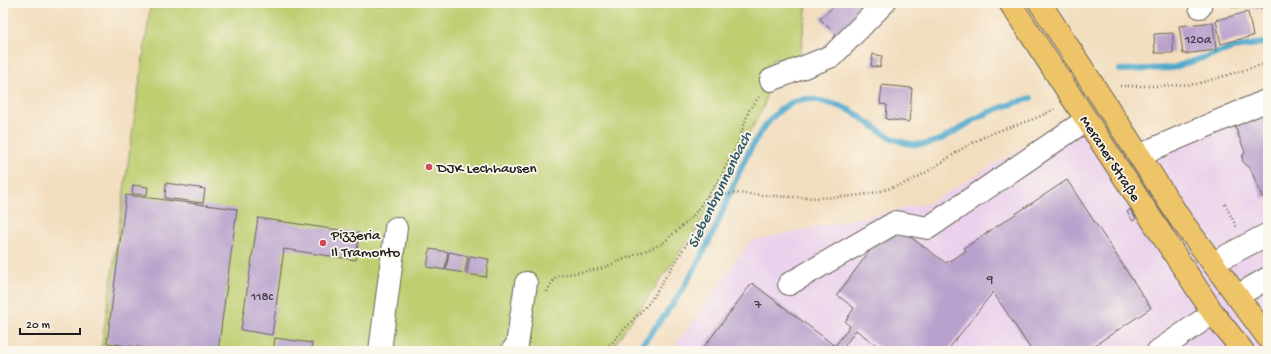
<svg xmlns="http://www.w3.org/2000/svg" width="1271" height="354" viewBox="0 0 1271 354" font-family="'Gochi Hand',sans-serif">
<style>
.built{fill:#ead1ec}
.green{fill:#bece71;stroke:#6d7546}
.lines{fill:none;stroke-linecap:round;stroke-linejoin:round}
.stream{stroke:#4da8cb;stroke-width:6}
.building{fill:#b8a1cc}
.minor-casing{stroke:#676055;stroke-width:24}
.major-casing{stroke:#676055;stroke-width:24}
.path{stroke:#676055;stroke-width:2.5;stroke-dasharray:1 3;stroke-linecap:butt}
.minor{stroke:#fff;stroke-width:22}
.major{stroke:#eec469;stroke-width:22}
.poi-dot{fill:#d1495b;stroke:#fbf7ec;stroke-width:1.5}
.labels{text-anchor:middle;stroke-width:3.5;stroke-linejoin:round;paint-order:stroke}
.number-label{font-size:13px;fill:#433d48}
.street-label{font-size:15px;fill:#1c1c1c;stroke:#fbf7ec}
.poi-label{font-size:15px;fill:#1c1c1c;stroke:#fbf7ec;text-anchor:start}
.water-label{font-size:16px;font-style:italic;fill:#325b6b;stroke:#fbf7ec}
</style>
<rect width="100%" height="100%" fill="#fbf7ec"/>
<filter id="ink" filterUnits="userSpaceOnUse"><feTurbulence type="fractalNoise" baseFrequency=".025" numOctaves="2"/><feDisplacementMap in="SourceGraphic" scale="8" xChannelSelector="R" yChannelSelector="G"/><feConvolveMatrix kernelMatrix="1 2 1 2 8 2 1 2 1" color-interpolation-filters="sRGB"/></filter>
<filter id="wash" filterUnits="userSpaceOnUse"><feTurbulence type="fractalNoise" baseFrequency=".012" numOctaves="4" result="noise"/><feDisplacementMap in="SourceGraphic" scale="16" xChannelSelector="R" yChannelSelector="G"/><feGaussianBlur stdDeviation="0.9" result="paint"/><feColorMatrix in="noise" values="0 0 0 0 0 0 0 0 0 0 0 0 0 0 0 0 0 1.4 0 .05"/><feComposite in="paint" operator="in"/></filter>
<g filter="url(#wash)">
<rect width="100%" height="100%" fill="#f2ddbe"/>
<!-- built -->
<path class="built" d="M1268,86V351H671L750,241L930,203L1059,126L1156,137Z"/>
<!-- green -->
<path class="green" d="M151,3H807L800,57L773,59L764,106L697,228L610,351H101Z"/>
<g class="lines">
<!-- stream -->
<path class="stream" d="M1120,70L1172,68L1233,48L1268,42
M637,351C653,330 672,308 685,285C696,267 706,248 715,229C732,192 758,105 804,99C816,98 847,107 856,114C872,125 891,142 911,144C940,148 961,125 985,114C1000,107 1016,103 1031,98"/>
</g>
<g id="blocks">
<!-- building -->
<path class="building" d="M837,3H872L838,37L820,19Z
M1232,3H1268V8L1231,7Z
M1248,12L1253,36L1221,44L1216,20Z
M1213,22L1216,50L1183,54L1179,26Z
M1173,33V53H1155L1154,34Z
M873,54L882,56L880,67L871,66Z
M882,85L912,88L909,122L886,119L887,105L880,104Z
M1268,112V196L1263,198L1250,168L1243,162L1242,157L1245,152L1235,126Z
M1067,180L1151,308L1086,351H1032L993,292L947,351H884L856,330L841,351H701L752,283L835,346L850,326L845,322L854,308L837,295L883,233L902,231L946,263L966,251L964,248Z
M166,183L205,189L203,203L165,198Z
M133,185L148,187L147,195L132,194Z
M126,195L237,209L218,351H166L107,343Z
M1130,209L1136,219L1133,221L1127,212Z
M258,218L359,233L356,260L284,249L272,335L241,330Z
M430,249L448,252L445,270L427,267Z
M449,252L468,256L465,273L446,270Z
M470,256L489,259L486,277L467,274Z
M275,338L312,343L311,351H273Z"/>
</g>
</g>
<g filter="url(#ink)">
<use href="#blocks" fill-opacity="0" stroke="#676055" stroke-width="1"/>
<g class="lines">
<!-- minor casing -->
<g class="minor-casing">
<path id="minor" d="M1200,3V7
M771,80L832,56L884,3
M1140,157L1155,148L1268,100
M1213,263L1268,234
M789,284L896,222L928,228L1086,120
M1237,296L1268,278
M380,351L396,228
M512,351L517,345L518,338L526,283
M1158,351L1213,313"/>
</g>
<!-- major casing -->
<g class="major-casing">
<path id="major" d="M1010,3L1179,261L1213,313L1243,351
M1040,3L1181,220L1268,338"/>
</g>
<!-- path -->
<path class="path" d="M985,3L989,9
M1120,86H1155L1197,84L1268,63
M1225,204L1237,228
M547,292L556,276L600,269L662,244L693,216L719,180L738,143L749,110L759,97
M604,351L649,303L713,203L723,195L735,193C793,197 859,206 914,179C938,167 959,148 984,137C1007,126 1033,122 1054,109"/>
<!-- minor -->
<use href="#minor" class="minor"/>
<!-- major -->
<use href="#major" class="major"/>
</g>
</g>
<!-- markers -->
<g class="poi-dot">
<circle cx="429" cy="167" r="4"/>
<circle cx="323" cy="243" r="4"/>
</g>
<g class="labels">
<!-- number labels -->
<g class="number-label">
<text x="1198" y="43">120a</text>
<text x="990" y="283">9</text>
<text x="262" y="300">118c</text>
<text x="758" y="308">7</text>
</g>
<!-- street labels -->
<g class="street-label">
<text transform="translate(1111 158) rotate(57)" y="5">Meraner Straße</text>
</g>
<!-- poi labels -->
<g class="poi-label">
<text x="437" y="172">DJK Lechhausen</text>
<text x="331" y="239">Pizzeria<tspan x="331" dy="17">Il Tramonto</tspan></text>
</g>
<!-- water labels -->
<g class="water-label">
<text transform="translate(718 189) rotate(-64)" y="6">Siebenbrunnenbach</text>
</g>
</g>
<!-- margin -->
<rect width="1271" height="354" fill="none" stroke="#fbf7ec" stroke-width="16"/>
<!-- scale -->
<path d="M20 328v6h60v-6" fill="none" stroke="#1c1c1c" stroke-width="2"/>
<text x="26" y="328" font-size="12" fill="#1c1c1c" stroke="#fbf7ec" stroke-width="3" paint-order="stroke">20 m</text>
</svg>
